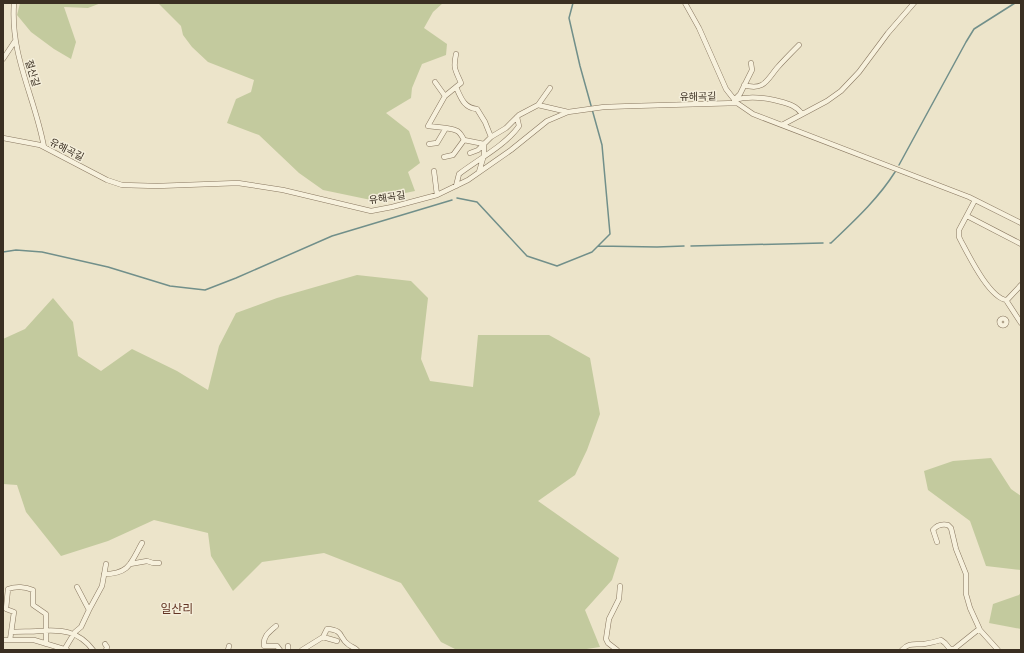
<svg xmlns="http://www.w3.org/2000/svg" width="1024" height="653" viewBox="0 0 1024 653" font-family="'Roboto Serif','Noto Sans KR',serif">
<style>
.green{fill:#c3ca9e}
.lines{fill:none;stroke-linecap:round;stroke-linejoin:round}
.stream{stroke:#718f8a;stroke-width:1.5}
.street-casing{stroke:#887760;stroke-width:5.5}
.street{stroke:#f7f1dd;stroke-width:4.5}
.labels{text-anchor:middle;stroke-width:3;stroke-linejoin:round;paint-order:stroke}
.street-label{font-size:10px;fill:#3a2f22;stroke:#f4eeda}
.quarter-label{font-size:12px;fill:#633524;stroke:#f4eeda}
</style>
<rect width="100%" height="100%" fill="#ece4ca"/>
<!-- green -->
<path class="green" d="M20,3H101L88,8L64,7L76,42L71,59L54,49L31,32L17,15Z
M158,3H443L433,12L424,28L447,44L446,55L422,64L412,88L411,98L386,113L409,131L420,163L408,172L415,191L371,200L323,190L299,173L259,135L227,123L236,99L251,92L254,80L208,62L192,47L183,35L181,26Z
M357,275L411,281L428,298L421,359L430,381L473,387L478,335H549L590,358L600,414L587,450L575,475L538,501L619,558L612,580L585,610L600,647L580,650H457L441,642L401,583L324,553L262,562L233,591L211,556L208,533L154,520L108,541L61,556L26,512L17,485L3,484V339L25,329L53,298L73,322L78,356L101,371L132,349L177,371L208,390L219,346L236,313L277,298Z
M991,458L1011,489L1021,496V570L986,566L970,521L928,490L924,471L953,461Z
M1021,592V629L989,623L993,604L1019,595Z"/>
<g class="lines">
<!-- stream -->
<path class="stream" d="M899,165L966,42L974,29L1015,3
M457,198L477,202L527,256L557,266L592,252L610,234L602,145L580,66L569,18L573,3
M830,243H831C854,221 878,199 895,172
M598,246L657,247L684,246
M691,246L823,243
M3,252L16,250L42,252L108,267L170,286L205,290L236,278L332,236L452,200"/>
<!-- street casing -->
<g class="street-casing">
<path id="street" d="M14,3C10,56 35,97 44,147
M685,3L699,28L726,89L737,103L753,114L969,197L1021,223
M456,54C453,69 455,69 461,83L456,87C461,98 464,108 477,109L485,122L491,137
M3,59L15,41
M435,82L445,96
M744,85C764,91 767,80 777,68C784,60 792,52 799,45
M735,99L740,94L752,70L751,63
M734,100C748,96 760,97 774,100C785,103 795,104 802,114
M538,105L550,88
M782,125L827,101L841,91L859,72L888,33L914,3
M446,128L428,126L445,96L456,87
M3,138L40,145L107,180L122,185L157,186L238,183L283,190L371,211L392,207L437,195L468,180L511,150L547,121L568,112L604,107L632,106L737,103
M429,144L437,143L446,128C457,130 459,130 464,140
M470,153L478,150L484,144
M444,157L453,155L464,140L484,144
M434,171L437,195
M479,172L484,155V144L491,137L506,128L519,115L538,105L568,112
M456,186L459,174C477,160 506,145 519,126L517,117
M975,200L959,230V237L961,241C969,256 990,299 1007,300L1021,285
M967,216L1021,244
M1006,300L1021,323
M999.5 322a3.5 3.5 0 1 1 7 0a3.5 3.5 0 1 1-7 0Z
M937,542L933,530C937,525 943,524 948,525L951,528L956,549L966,574V594L970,608L980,630L998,650
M130,564L147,561L153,563H159
M104,574C130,574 131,562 142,543
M89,610L102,586L106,564
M276,626C269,632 263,636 264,646H277L280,650
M11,632C21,631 30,632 39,631C61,629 79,631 93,650
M323,637L337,641
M3,640H34L67,650
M10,640L14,612L6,609L8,589C16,586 26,587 33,590V605L46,614V644
M105,644L107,647L106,650
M288,646V650
M64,650L75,632L81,627L89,610L77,587
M228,650L229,646
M302,650L323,637L327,629C345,630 338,638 349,645C352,647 354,647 357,650
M617,650L608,643L606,639L609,619L619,599L620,586
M902,650C909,642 915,645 924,644C930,643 935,642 941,640L945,643L950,649H954L979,629"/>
</g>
<!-- street -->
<use href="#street" class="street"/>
</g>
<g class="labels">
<!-- street labels -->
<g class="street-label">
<text transform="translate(33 73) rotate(73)" y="4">절산길</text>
<text transform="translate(698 96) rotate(-1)" y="4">유해곡길</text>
<text transform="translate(67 149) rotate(27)" y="4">유해곡길</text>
<text transform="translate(387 197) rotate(-9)" y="4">유해곡길</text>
</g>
<!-- quarter labels -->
<g class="quarter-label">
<text x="177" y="613">일산리</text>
</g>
</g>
<!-- border -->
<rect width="1024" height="653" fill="none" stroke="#3a2f22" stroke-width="8"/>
</svg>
